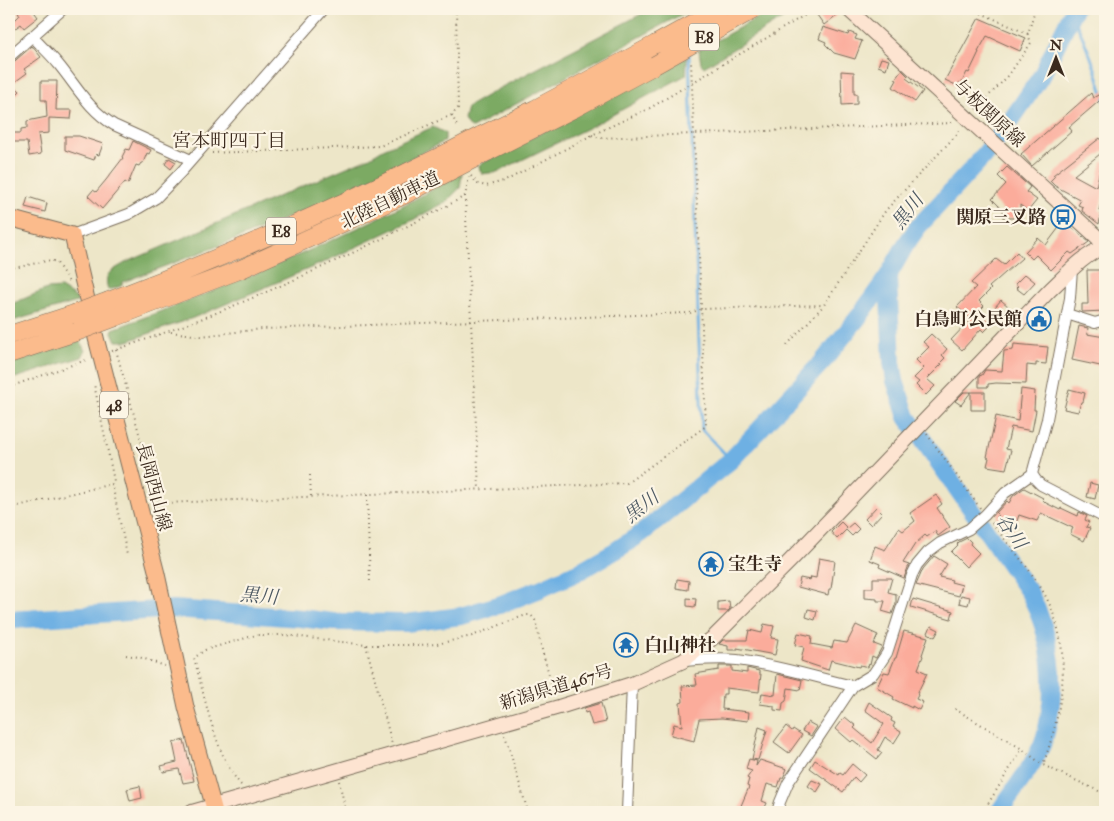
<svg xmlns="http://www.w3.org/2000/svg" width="1114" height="821" viewBox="0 0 1114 821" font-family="'IM FELL Double Pica','Noto Serif JP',serif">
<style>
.forest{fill:#7baa64;stroke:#5b6a41}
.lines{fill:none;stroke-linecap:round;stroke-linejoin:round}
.stream{stroke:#6eb0e3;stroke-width:3}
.river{stroke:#6eb0e3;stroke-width:18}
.building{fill:#fbac9b}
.minor-casing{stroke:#796c5a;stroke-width:12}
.secondary-casing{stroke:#796c5a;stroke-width:16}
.primary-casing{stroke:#796c5a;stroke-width:17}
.motorway-casing{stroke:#796c5a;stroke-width:19}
.path{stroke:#796c5a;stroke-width:2;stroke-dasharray:1 4;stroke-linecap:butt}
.minor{stroke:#fff;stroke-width:10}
.secondary{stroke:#fde4d1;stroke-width:14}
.primary{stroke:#fbbb8c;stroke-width:15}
.motorway{stroke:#fbbb8c;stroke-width:18}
.motorway-bridge-casing{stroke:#796c5a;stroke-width:19;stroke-linecap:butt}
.motorway-bridge{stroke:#fbbb8c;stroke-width:18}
.labels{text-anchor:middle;stroke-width:4.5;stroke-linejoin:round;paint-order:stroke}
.shield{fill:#fcf5e5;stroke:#75675a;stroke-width:1}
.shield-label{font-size:16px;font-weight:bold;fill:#3b2a1e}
.street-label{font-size:18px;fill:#3b2a1e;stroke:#fcf5e5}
.poi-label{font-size:18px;font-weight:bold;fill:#3b2a1e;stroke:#fcf5e5;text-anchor:end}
.neighbourhood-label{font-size:19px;fill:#3b2a1e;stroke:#fcf5e5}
.water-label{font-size:19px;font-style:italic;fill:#4d5963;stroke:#fcf5e5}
</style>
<rect width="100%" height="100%" fill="#fcf5e5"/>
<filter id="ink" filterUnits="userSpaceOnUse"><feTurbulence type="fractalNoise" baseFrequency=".02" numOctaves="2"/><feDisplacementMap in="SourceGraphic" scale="10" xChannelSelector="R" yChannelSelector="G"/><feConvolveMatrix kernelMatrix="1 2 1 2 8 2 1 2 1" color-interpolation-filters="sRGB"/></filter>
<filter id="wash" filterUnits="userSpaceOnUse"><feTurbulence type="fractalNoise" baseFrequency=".0096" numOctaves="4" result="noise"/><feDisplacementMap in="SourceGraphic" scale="20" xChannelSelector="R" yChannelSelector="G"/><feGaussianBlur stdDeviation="1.12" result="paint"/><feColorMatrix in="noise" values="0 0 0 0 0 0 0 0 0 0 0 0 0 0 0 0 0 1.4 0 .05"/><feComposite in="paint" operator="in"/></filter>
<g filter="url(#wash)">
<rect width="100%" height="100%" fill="#ede6c8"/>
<!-- forest -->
<path class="forest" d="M651,9H686V12L472,128L469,127L464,119L467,107L496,90Z
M773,9H798L704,67L701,64L699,50Z
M687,57L686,75L594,125L497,172L482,174L480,170L479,165Z
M433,127L445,133V141L327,201L242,237L123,282L121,286L108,290C103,272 111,272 125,263L370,157L383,149Z
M462,173L460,188L446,202L411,221L320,264L193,318L128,341H116L112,332L113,329C233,285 351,237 462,173Z
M61,288L78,299L77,302L9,322V305L47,289Z
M80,341L85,351L82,357L9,380V364Z"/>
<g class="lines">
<!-- stream -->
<path class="stream" d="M688,9V19
M1072,15C1086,42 1097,71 1105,101
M689,53L702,430L731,460"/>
<!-- river -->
<path class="river" d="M888,276L892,362L895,381L907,417L1029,592C1049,631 1057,674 1049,718C1047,729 1045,741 1039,751C1029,772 1012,792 999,812
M9,620L173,609L301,618L333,622L406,623L461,616L499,605L540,589L578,572L615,551L642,533L731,460L824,360L861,314L888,276L906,244L918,227L980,160L1005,129L1042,75L1074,9"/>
</g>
<g id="blocks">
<!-- building -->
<path class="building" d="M22,9H32L38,17L24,28L21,24L9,33V26L20,15L18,12Z
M825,9H834L838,14L824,25L817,15Z
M979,18L1026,38L1020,51L987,36L978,52H979L969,73L967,72L961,84L959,83L958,86L945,80Z
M823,27L848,35L849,32L857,35L855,39L862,41L855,59L834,53L825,44L826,42L819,39Z
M32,46L41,57L24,69L27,73L12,84L20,91L9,102V66Z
M881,58L889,60L886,69L878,66Z
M902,70L908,76L906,78L923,91L915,102L893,87L897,80L895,79Z
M841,71L854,72V94H857V104L842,105Z
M41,81H57L56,110H72L71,119L49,118V133L38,134L41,154L29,156L27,142H9V133H21V129L27,128V121L47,117L46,100H41Z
M1105,91V96L1069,127L1072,131L1032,166L1021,154L1091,93L1093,98Z
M65,136H79L103,144L99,155L96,154L94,160L65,150Z
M1100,138L1105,145V150L1074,175L1096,187L1102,162H1105V186L1099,211H1102L1099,224L1082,211L1083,207L1078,205L1081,200L1055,186L1050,181L1055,176L1053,175Z
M133,141L151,150L149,154L147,153L143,163H141L139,166L136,165L128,184L125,182L102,209L88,196L93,190L96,192L106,180L123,158L122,157L126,149L129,150Z
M169,158L176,162L171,169L165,164Z
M1007,167L1030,187L1026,192L1037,200L1028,211L1020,205V218H1003V210L992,199L1006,184L998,176Z
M28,197L47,203L45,212L25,207Z
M1064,221L1089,242L1072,254L1069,252L1051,270L1036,255L1032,259L1025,252L1038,238L1046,245Z
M1017,252L1022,258L989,287L991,289L979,301L984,306L978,312L991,325L984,332L981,329L962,350L951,340L971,319L957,307L976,287L971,283L996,259L1004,265Z
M1087,270H1102V302H1105V311L1082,312V304H1088Z
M1025,274L1035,282L1024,294L1016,288L1018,286L1015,284Z
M1001,300L1009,307L1002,314L995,307Z
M1079,326L1088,328L1087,334L1105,337V367L1072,360Z
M931,334L947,349L942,355L945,358L940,363L942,364L927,379L935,386L926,395L916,385L919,382L914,378L924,368L916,360L929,347L923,342Z
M1014,344L1048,347L1046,364L1036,363V366L1027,365L1026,384L996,383L988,384V387H979V376L982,375L985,370L1002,371L1004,351L1013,350Z
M1021,389L1035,391L1034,410H1036L1032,431L1011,427L1006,449L1011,450L1006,469L987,466L989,458L987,457L996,416L1018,421Z
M1069,389L1085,393L1083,402H1081L1078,412L1064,409Z
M964,392H985V410H971V392L961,405L955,401Z
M1090,483L1098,485L1095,499L1087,497Z
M1024,488L1043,498L1042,499L1046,503L1060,510L1061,508L1078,516L1079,512L1087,516L1085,520L1089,522L1086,527L1090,528L1084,541L1070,534L1073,528L1041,513L1037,521L1019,515L1014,529L1004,525L996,517L998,515L996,513L1007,501L1009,503L1013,496Z
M936,495L942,504L937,508L950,527L938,536L935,531L927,537L925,535L915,544L903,563L909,565L904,578L879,567L880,564L870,560L875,546L885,550L899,528L903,531L915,521L910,513Z
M876,507L882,513L871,525L865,519Z
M841,522L847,528L853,523L859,529L852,536L846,530L837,539L831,532Z
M967,538L971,542L970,544L979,553L966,567L951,552L958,545L957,544L959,542Z
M934,556L947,564L939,577L952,580L951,582L962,585L959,596L916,585L923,569Z
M819,558L835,561L831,589H829L828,595L798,587L800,578L810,580L811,577L816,578Z
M873,578H892L888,592L896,594V603L892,614L882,611L885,601H877V599L865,598V588H873Z
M677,579L689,581L688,590L676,588Z
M961,595L970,597L968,605L959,603Z
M687,598L696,599L695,607L687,606Z
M913,599L953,611L951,619L911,607Z
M729,601L730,609L728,611H718V602Z
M808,609L817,611L815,620L806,617Z
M764,624L774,626L771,638L778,639L775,655L737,648V650H728V646L719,644L723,640H747L749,630L762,633Z
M856,625L878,635L874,644L882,647L876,658L872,656L870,665L869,664L868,667L860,665L859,667L831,660L828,670L801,661L804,647L795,645L798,633L812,636L811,644L832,648L834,641L847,643Z
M931,626L939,630L935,637L928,633Z
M904,631L928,637L922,655L923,656L918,669L927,673L917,694L918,695L916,699L923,702L919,710L912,706V708L893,699L894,697L877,687L884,672L889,673L895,658H896Z
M719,666H732V671L747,673V668L759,671V674H761L759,692L726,688V694H723L722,709L749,712L748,721L722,718L699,719L694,741L671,735L674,724L682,726L680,703L683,702L682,686L697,685L695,674L719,670Z
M777,674L802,680L800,690L788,688L786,701L783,703L782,711L774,710V706L760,704L762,693L775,695Z
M869,702L892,718L891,721L895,723L893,727L901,732L894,743L885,737L878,750L882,753L877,759L853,740L851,742L836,729L845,717L856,726L854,728L872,743L884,724L865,710Z
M601,703L606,722L592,725L588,712L585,713L584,708Z
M808,722L817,727L811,736L802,731Z
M786,726L792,731L793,729L802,735L789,753L774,742Z
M759,727L767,730L758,760L752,759Z
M184,740L194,781L183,783L179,769L163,772L161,766L177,762L173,743Z
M749,759L757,761L756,766L760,760L787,769L783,778H781L778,787L767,784L762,801L767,803L763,812H743L744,809L740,808L749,787L747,786L749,779L747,778L752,771L746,769Z
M815,760L839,775L840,773L843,775L852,764L865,775L859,782L854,777L843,792L810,768Z
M812,780L822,784L817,792L808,786Z
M140,786L142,798L130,801L127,789Z"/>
</g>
</g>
<g filter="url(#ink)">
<use href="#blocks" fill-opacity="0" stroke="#796c5a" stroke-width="1"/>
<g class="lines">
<!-- minor casing -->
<g class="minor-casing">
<path id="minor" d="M33,37C41,46 51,55 59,65C77,87 89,110 114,125L191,160
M9,57L63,9
M72,235L129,214L156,198L182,171L324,9
M1067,314L1095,323L1105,320
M1032,474L1036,480L1041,485L1105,518
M683,661C701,660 719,658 737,660C777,665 814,677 853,686
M627,812L632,684
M777,812L780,802L788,783L853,686L873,674L887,653L912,575L917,565L928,552L940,543L969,529L985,515L1005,493L1032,474L1047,419L1070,298L1072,269"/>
</g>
<!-- secondary casing -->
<g class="secondary-casing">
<path id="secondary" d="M848,9L1097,237L1104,246
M192,812L559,707L632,684L683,661L714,637L790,561L1050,290C1067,274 1084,255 1105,246"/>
</g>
<!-- primary casing -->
<g class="primary-casing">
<path id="primary" d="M9,218L72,235L96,338L157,574L186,707L215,812"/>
</g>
<!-- motorway casing -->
<g class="motorway-casing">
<path id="motorway" d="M480,136L535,109L656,44
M487,152L573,109L655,65
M109,301C225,257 338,207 449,152
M116,317L239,270L404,195L454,169
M9,335L74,314
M9,354L76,332"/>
</g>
<!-- path -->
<path class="path" d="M972,9L1028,34
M976,109L1008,76L1031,43L1028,34L1035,9
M452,115L457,126
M592,135L599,138L954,123
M212,153L380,146L452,115L458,108L456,9
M471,176L478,184L486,186L507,180L592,135L650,108L815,9
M465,196L479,489
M9,269L51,260L57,263L69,282L71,284
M171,332L201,336L262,329L690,313L702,309L824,305
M787,345L824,305L886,210L958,133L960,127
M116,350L157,498L161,502L166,503L627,483L706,426L691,61
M112,351C200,322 286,285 369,245C401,229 433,214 465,196L469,177
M9,387L89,359
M927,434L980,508
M310,475L311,497
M112,484L127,555
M367,495L370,582
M9,508L112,484L114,481L94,384
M992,523C1008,544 1027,565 1041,588C1075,645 1064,705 1043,765
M366,645L392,744
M126,655L139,657L165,666
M955,709L1022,749L1043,765L1105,794
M505,735L528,812
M339,781L346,812
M241,785C215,755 205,697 194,658L205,650L256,635H285L366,645H420L437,644L472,636L526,615H531L535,620L543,654L555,695
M983,812L1022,749"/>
<!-- minor -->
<use href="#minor" class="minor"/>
<!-- secondary -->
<use href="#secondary" class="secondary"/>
<!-- primary -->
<use href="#primary" class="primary"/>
<!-- motorway -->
<use href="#motorway" class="motorway"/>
<!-- motorway-bridge casing -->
<g class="motorway-bridge-casing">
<path id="motorway-bridge" d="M656,44L719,9
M655,65L754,9
M449,152L480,136
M454,169L487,152
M74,314L109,301
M76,332L116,317"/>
</g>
<!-- motorway-bridge -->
<use href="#motorway-bridge" class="motorway-bridge"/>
</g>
</g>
<!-- icons -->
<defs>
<g id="bus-ring" transform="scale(1.25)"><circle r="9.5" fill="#fcf5e5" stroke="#1f6fb2" stroke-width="1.5"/><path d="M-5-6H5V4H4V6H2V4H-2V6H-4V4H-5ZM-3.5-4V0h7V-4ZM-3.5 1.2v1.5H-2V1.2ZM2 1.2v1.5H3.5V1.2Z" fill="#1f6fb2"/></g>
<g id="civic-ring" transform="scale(1.25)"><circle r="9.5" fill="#fcf5e5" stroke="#1f6fb2" stroke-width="1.5"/><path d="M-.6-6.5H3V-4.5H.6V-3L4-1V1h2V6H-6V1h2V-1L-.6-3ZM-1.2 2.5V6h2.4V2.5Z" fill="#1f6fb2"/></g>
<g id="temple-ring" transform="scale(1.25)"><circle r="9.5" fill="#fcf5e5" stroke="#1f6fb2" stroke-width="1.5"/><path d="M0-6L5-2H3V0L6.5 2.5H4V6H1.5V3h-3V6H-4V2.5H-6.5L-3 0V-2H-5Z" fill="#1f6fb2"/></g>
</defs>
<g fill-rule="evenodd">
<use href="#bus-ring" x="1063" y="217"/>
<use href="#civic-ring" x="1039" y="319"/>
<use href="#temple-ring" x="711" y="564"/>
<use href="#temple-ring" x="626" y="645"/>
</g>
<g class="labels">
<!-- shield labels -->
<g class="shield">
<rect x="689" y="23.5" width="30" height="27" rx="4"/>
<rect x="266" y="217.5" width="30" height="27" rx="4"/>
<rect x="100" y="391.5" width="28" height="27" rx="4"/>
</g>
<g class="shield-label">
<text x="704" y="43">E8</text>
<text x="281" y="237">E8</text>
<text x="114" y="411">48</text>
</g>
<!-- street labels -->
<g class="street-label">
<text transform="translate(989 113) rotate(43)" y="6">与板関原線</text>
<text transform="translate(390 200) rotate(-26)" y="6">北陸自動車道</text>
<text transform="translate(154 487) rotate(75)" y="6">長岡西山線</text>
<text transform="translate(556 687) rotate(-17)" y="6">新潟県道467号</text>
</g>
<!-- poi labels -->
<g class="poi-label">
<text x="1046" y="223">関原三叉路</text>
<text x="1022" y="325">白鳥町公民館</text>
<text x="728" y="570" text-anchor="start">宝生寺</text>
<text x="644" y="651" text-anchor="start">白山神社</text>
</g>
<!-- neighbourhood labels -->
<g class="neighbourhood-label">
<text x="229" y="147">宮本町四丁目</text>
</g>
<!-- water labels -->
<g class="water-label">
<text transform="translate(907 211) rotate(-52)" y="7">黒川</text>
<text transform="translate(641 506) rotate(-38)" y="7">黒川</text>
<text transform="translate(1012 531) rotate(55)" y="7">谷川</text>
<text transform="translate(259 595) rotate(5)" y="7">黒川</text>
</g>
</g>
<!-- margin -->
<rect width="1114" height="821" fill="none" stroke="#fcf5e5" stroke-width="30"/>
<!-- north arrow -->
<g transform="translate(1056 58)" stroke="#fcf5e5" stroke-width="4" paint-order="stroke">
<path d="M0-4L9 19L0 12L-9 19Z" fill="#3b2a1e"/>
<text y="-8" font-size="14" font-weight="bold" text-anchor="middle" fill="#3b2a1e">N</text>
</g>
</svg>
